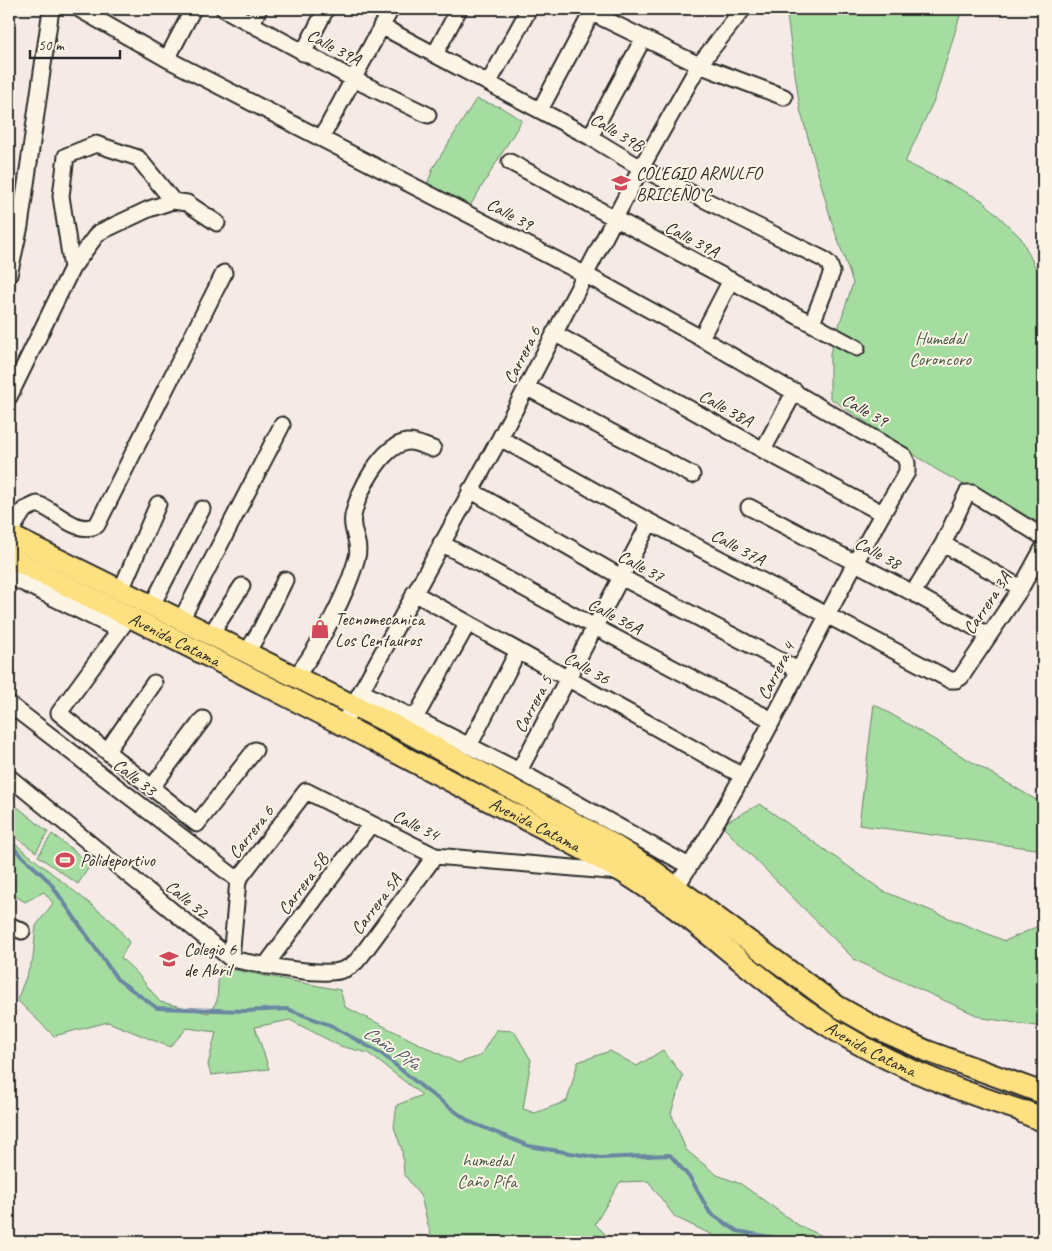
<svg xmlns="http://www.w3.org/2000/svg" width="1052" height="1251" viewBox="0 0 1052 1251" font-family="Caveat,sans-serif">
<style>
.green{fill:#a5dda1;stroke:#688466}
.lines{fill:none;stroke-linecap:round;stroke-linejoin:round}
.stream{stroke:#6b86a1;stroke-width:4}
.minor-casing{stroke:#2b2b2b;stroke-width:19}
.major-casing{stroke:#2b2b2b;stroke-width:24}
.highway-casing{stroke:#2b2b2b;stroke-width:26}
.minor{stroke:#fcf5e5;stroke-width:15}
.major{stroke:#fde080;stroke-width:20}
.highway{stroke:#fde080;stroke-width:22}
.labels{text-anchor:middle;stroke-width:4;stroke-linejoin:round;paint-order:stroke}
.street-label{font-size:18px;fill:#2b2b2b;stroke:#fcf5e5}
.poi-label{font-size:18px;fill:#2b2b2b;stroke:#fcf5e5;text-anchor:start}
.park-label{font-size:18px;fill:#4a5848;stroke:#fcf5e5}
.water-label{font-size:19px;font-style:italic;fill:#4b5866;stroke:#fcf5e5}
</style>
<rect width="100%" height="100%" fill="#f5eae6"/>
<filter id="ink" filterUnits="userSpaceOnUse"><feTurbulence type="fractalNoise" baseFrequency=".02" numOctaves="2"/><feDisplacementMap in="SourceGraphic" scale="10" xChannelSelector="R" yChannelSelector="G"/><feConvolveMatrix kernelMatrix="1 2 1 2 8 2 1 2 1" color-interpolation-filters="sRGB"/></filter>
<g filter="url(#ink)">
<!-- green -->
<path class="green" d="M786,9H962L935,98L905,162L982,200L1021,238L1043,283V524L999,504L937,470L830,398V353L853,283L832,223L800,109Z
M476,99L500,107L522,120L470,206L427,185L433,168Z
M874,704L1043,804V850L859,825Z
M9,800L48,832L36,852L9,832Z
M760,804L883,891L1005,941L1043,924V1027L983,1018L855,960L721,825Z
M52,834L91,864L78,884L38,856Z
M9,839L114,923L129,942L121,958L136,972L160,1002L209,1013L217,1001L219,967L340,990L345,1007L458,1063L480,1056L496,1030L514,1031L531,1060L523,1109L535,1113L567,1101L578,1062L610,1051L637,1066L663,1050L683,1076L671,1113L686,1150L717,1175L741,1184L798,1225L836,1242H727L675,1217L648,1181L620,1182L595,1224L613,1242H437L431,1236L421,1197L404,1174L402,1150L394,1127L397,1105L422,1095L368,1053L340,1046L290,1020L255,1027L269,1069L211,1075L208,1065L216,1032L187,1028L170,1047L108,1022L54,1036L17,1000L33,959L36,926L53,903L44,892L25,902L9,892Z"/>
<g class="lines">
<!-- stream -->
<path class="stream" d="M9,844L49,881L117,979L157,1008L245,1011L287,1009L330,1025L382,1054L427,1091L470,1122L529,1146L600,1158L670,1155L691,1179L710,1213L737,1231L776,1238L781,1242"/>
<!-- minor casing -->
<g class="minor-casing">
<path id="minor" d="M79,9L167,59L586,275L701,338L904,456L907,463V472C825,607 763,755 676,887
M224,9L353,79L428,115
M584,9L699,65L784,97
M251,24L259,9
M381,26L590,137L641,168L823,259L829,264L832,272L812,323
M303,53L326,9
M435,54L459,9
M167,59L193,9
M489,82L529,9
M540,110L592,12
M322,137L391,9
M590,137L643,39
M510,162L857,348
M72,268L61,196L66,156L96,144L138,158L173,201
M9,275L20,226L51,9
M554,333L763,450L882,513
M701,338L731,280
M526,387L692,475
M9,397L72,268L98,233L149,209L173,201L187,203L217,223
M500,438L650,522L950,680H956L961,677L1021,588L1043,548
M763,450L795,391
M470,490L621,577L798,670
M749,507L913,593L988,635
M9,534L24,510L37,504C57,510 76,536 97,525L224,273
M441,543L595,627L772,720
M943,544L1021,588
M9,576L119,630
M121,590L158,504
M414,593L741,775
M913,593L943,544L967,493H972L1043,537
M152,605L202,509
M129,617L59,713L197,824L255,750
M181,620L282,425
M211,634L242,586
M247,652L261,629L285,580
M296,676C318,649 348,592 357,557C361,542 350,531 353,516C358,492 381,446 407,442C415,441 426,447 433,449
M362,692L519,771L689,866
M9,704L238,880
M348,715L500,438L641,168L699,65L743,9
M415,718L468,623
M469,746L518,651
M107,751L154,683
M519,771L650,522
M9,777L231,959C255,964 318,976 339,971C348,969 355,964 361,956L435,856
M152,787L203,719
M9,925L22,931
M231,959L238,880L306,791L435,856L619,872
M265,966L371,824"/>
</g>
<!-- major casing -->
<g class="major-casing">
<g id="major">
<path d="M9,535L403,730L604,839L647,866L837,1006L876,1028L927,1051L1043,1093"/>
<path id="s1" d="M9,557C157,630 305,704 452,782C509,812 569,839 624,873C688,912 742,966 803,1009C874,1060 956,1091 1039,1116"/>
</g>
</g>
<!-- highway casing -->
<g class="highway-casing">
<path id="highway" d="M1024,1112L1043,1120"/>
</g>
<!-- minor -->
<use href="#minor" class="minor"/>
<!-- major -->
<use href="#major" class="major"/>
<!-- highway -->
<use href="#highway" class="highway"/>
</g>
</g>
<!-- icons -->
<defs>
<g id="school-bare" transform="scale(1.5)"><path d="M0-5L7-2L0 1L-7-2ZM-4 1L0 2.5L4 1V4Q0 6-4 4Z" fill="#d1495b" stroke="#fcf5e5" stroke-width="2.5" paint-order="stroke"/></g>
<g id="shop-bare" transform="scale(1.5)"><path d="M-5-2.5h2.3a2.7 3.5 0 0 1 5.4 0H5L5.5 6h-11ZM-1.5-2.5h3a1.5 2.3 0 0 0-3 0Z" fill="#d1495b" stroke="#fcf5e5" stroke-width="2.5" paint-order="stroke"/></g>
<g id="stadium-bare" transform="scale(1.5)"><path d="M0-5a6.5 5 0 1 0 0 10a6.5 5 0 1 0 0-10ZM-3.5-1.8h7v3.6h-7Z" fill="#d1495b" stroke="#fcf5e5" stroke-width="2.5" paint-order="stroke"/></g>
</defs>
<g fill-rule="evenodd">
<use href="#school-bare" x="621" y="183"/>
<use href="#shop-bare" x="320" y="629"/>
<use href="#stadium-bare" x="65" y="860"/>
<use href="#school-bare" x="169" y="959"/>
</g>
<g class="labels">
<!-- street labels -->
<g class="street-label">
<text transform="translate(334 47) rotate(28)" y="6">Calle 39A</text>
<text transform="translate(617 132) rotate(31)" y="6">Calle 39B</text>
<text transform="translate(510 214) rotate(28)" y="6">Calle 39</text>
<text transform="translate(692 239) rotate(28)" y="6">Calle 39A</text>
<text transform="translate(522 355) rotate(-63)" y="6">Carrera 6</text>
<text transform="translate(726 408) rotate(29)" y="6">Calle 38A</text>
<text transform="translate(865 410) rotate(30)" y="6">Calle 39</text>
<text transform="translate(738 547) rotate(28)" y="6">Calle 37A</text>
<text transform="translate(878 553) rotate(28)" y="6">Calle 38</text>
<text transform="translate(641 566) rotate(28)" y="6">Calle 37</text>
<text transform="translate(987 603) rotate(-56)" y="6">Carrera 3A</text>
<text transform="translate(615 616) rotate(28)" y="6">Calle 36A</text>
<text dy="6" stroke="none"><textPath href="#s1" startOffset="185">Avenida Catama</textPath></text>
<text transform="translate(587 668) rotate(29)" y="6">Calle 36</text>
<text transform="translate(776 671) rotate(-63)" y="6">Carrera 4</text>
<text transform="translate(533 704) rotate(-62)" y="6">Carrera 5</text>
<text transform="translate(135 777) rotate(38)" y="6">Calle 33</text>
<text transform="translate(416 825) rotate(26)" y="6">Calle 34</text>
<text dy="6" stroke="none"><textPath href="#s1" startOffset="590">Avenida Catama</textPath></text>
<text transform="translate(251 832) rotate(-52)" y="6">Carrera 6</text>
<text transform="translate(303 884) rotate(-53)" y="6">Carrera 5B</text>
<text transform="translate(187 899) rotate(39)" y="6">Calle 32</text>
<text transform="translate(376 904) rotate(-53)" y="6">Carrera 5A</text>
<text dy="6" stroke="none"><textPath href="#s1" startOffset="995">Avenida Catama</textPath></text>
</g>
<!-- poi labels -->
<g class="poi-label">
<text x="636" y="179">COLEGIO ARNULFO<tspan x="636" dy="21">BRICEÑO C</tspan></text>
<text x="335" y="625">Tecnomecanica<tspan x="335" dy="21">Los Centauros</tspan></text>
<text x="80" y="866">Polideportivo</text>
<text x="184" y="955">Colegio 6<tspan x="184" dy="21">de Abril</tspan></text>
</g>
<!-- park labels -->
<g class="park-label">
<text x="940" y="344">Humedal<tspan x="940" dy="21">Coroncoro</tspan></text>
<text x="487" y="1166">humedal<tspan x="487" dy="21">Caño Pifa</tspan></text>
</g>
<!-- water labels -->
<g class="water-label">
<text transform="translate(392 1047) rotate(34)" y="7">Caño Pifa</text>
</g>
</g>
<!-- margin -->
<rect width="1052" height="1251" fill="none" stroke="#fcf5e5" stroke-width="30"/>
<rect x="15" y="15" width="1022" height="1221" fill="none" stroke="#2b2b2b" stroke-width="2" filter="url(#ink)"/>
<!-- scale -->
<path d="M30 50v8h90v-8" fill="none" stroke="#2b2b2b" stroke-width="2.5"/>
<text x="38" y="50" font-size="15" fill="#2b2b2b" stroke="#fcf5e5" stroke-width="4" paint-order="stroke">50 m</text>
</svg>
